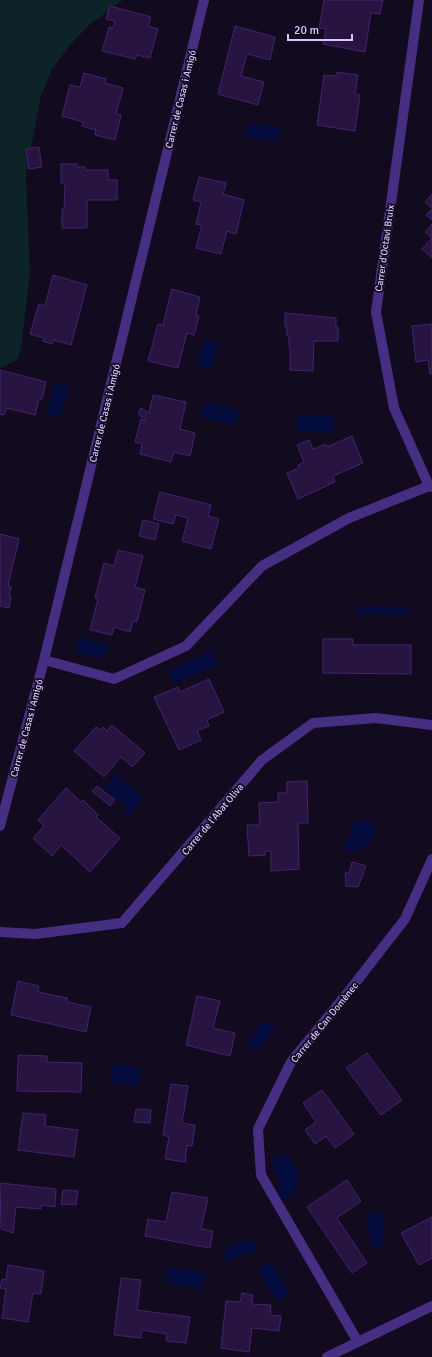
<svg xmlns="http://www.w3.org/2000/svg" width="432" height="1357" viewBox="0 0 432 1357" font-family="Signika,sans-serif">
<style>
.green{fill:#0c2328}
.water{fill:#040b3d}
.building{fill:#271441;stroke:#44236f}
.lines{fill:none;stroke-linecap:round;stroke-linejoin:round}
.street{stroke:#462f82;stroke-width:10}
.labels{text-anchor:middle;stroke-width:3.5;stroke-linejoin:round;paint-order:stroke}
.street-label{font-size:10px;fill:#dac7ff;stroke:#120a1e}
</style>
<rect width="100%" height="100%" fill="#120a1e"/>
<!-- green -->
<path class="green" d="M0,0H123L88,26L70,45L52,69L41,96L26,175L30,273L21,348L17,360L0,368Z"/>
<!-- water -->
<path class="water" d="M249,124L279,127L277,141L248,138L245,131Z
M204,339L218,342L211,370L197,366Z
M55,382L69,385L61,417L47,413Z
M207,402L239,410L235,426L202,417L201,409Z
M297,415H334V431H297Z
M355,606L409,607V615L355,614Z
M79,637L108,645L104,659L75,651Z
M212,651L218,665L175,684L169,671Z
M115,774L144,797L129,816L125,813L126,807L104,788Z
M361,820C390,820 373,856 346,850L344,844L351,837L352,825Z
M261,1022L274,1025L275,1030L260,1048L255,1049L249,1045L248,1040L256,1033Z
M113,1064L141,1068L139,1086L111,1082Z
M280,1155L289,1157C300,1171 303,1192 284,1200L280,1198L277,1194L281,1182L272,1166L273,1160Z
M382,1213L385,1245L371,1247L367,1215Z
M253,1239L257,1251L226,1261L224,1255L226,1252V1248Z
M271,1262L290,1293L277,1301L257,1270Z
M169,1267L205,1273L202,1289L166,1283Z"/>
<!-- building -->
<path class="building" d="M324,0H383L380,14L371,13L365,52L323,44L326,29L319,28Z
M110,6L151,17L148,26L158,29L150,58L137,55L135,59L102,51L109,27L113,28L115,21L106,19Z
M235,26L275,37L270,60L247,54L241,76L264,82L258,105L218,94Z
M337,72L358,75L355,94L360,95L355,131L317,125L324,75L336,76Z
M84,73L106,79L105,83L123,88L116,114L121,115L115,140L95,135L96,130L82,126L83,122L62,116L70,85L80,87Z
M39,147L42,167L29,169L26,149Z
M61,164H77V167H85V170H108V180H117V200H87V228H62V209L64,210L65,183H61Z
M199,177L226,183L223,194L244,200L236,234L227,231L221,254L196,248L202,225L196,224L201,202L193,200Z
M432,194V208L425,202Z
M432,209V220L426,215Z
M432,224V258L422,249L432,238L425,232Z
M53,275L87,285L71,345L53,340L52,344L43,341L44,338L30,334L39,304L45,306Z
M172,289L200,297L196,315L199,316L194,335L187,333L178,368L148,361L158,324L163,325Z
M285,313L336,318V327H338V341H314L313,371L290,370V346H289V337L287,336V327H285Z
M432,324V374H430L428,360L416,362L412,326Z
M0,370L46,382L42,399H39L35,415L7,408L4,415L0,414Z
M153,395L186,402L180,429L195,433L190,456L174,452L171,462L140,454L142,444L135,442L141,419L145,420V418L140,416L138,413L141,408L149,413Z
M352,436L363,463L333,476L335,482L298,499L287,473L299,468L298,465L304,462L297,445L309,440L313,449L326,444L327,447Z
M160,492L211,505L208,516L219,519L211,549L182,541L188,518L176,515L173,524L153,519Z
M143,520L159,524L155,540L139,536Z
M0,534L19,539L8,586L11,587L9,596L11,597L9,608L0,606Z
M118,550L143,556L135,587L145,590L137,622L133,621L130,632L114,627L112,635L90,630L98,599L95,598L104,563L114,566Z
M323,639H353V645H411V674L323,673Z
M209,679L224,712L207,720L209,726L197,731L201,740L179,750L154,697L178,687L180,692Z
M112,725L145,753L132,767L121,757L104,777L74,751L96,727L100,730L103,727L107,731Z
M307,781L308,823H298L299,869L271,871V851H265V855L249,856L247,825H260L259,803L278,802V793H287V782Z
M97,786L115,800L110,806L92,791Z
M66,788L81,802L83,800L98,815L96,817L120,838L90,872L61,845L52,856L33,838L44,826L38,820Z
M352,862L366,866L358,887L346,886L345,873H349Z
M18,981L39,986L38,992L67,998V1002L91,1007L86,1032L11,1015Z
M197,996L220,1001L213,1028L235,1033L230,1056L186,1045Z
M367,1053L402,1100L381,1115L346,1068Z
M18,1055L47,1056V1062L82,1063L81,1092L17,1091Z
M171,1084L188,1086L182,1123L195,1125L192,1146L187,1145L185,1162L165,1159L169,1137L163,1135Z
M322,1090L354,1134L335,1148L326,1136L315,1144L305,1130L316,1122L303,1103Z
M136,1109L151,1110L150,1123L134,1122Z
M23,1113L46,1115L45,1126L78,1130L74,1157L18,1150Z
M347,1180L361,1201L337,1218L367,1263L352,1273L307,1207Z
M0,1183L56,1189L55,1207L41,1205V1209L16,1207L13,1233L1,1229Z
M63,1190L78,1191L76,1205L61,1204Z
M172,1192L208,1198L201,1229L213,1231L210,1248L145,1236L148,1219L166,1222Z
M432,1217V1258L419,1265L401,1233Z
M8,1265L44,1271L41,1294L33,1293L28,1322L2,1318L6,1289L0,1288L2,1279L6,1280Z
M121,1278L141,1280L137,1310L190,1317L186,1343L166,1341L167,1334L142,1330L141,1338L114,1335Z
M242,1293L253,1295L252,1304L271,1305L270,1315L281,1316L279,1331L252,1328L249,1352L221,1348L226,1301L240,1302Z"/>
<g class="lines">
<!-- street -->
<path class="street" d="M419,0L376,312L394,408L429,486L432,487
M44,660L114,679L186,646L262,566L349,518L429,486
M0,826L44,660L204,0
M0,932L35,934L122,923L262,760L313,723L376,718L432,725
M358,1342L261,1175L258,1129L291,1062L349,991L405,919L432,859
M327,1357L432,1306"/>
</g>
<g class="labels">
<!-- street labels -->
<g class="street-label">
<text transform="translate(180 99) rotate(-76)" y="4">Carrer de Casas i Amigó</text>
<text transform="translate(384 248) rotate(-82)" y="4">Carrer d'Octavi Bruix</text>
<text transform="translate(104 413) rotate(-76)" y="4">Carrer de Casas i Amigó</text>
<text transform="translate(26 728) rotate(-75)" y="4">Carrer de Casas i Amigó</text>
<text transform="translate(212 819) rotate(-50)" y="4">Carrer de l'Abat Oliva</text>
<text transform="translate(324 1022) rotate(-51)" y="4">Carrer de Can Domènec</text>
</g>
</g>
<!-- scale -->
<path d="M288 34v6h64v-6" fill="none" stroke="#dac7ff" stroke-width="2"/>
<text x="294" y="34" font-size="12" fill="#dac7ff" stroke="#120a1e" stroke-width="3" paint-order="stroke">20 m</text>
</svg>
